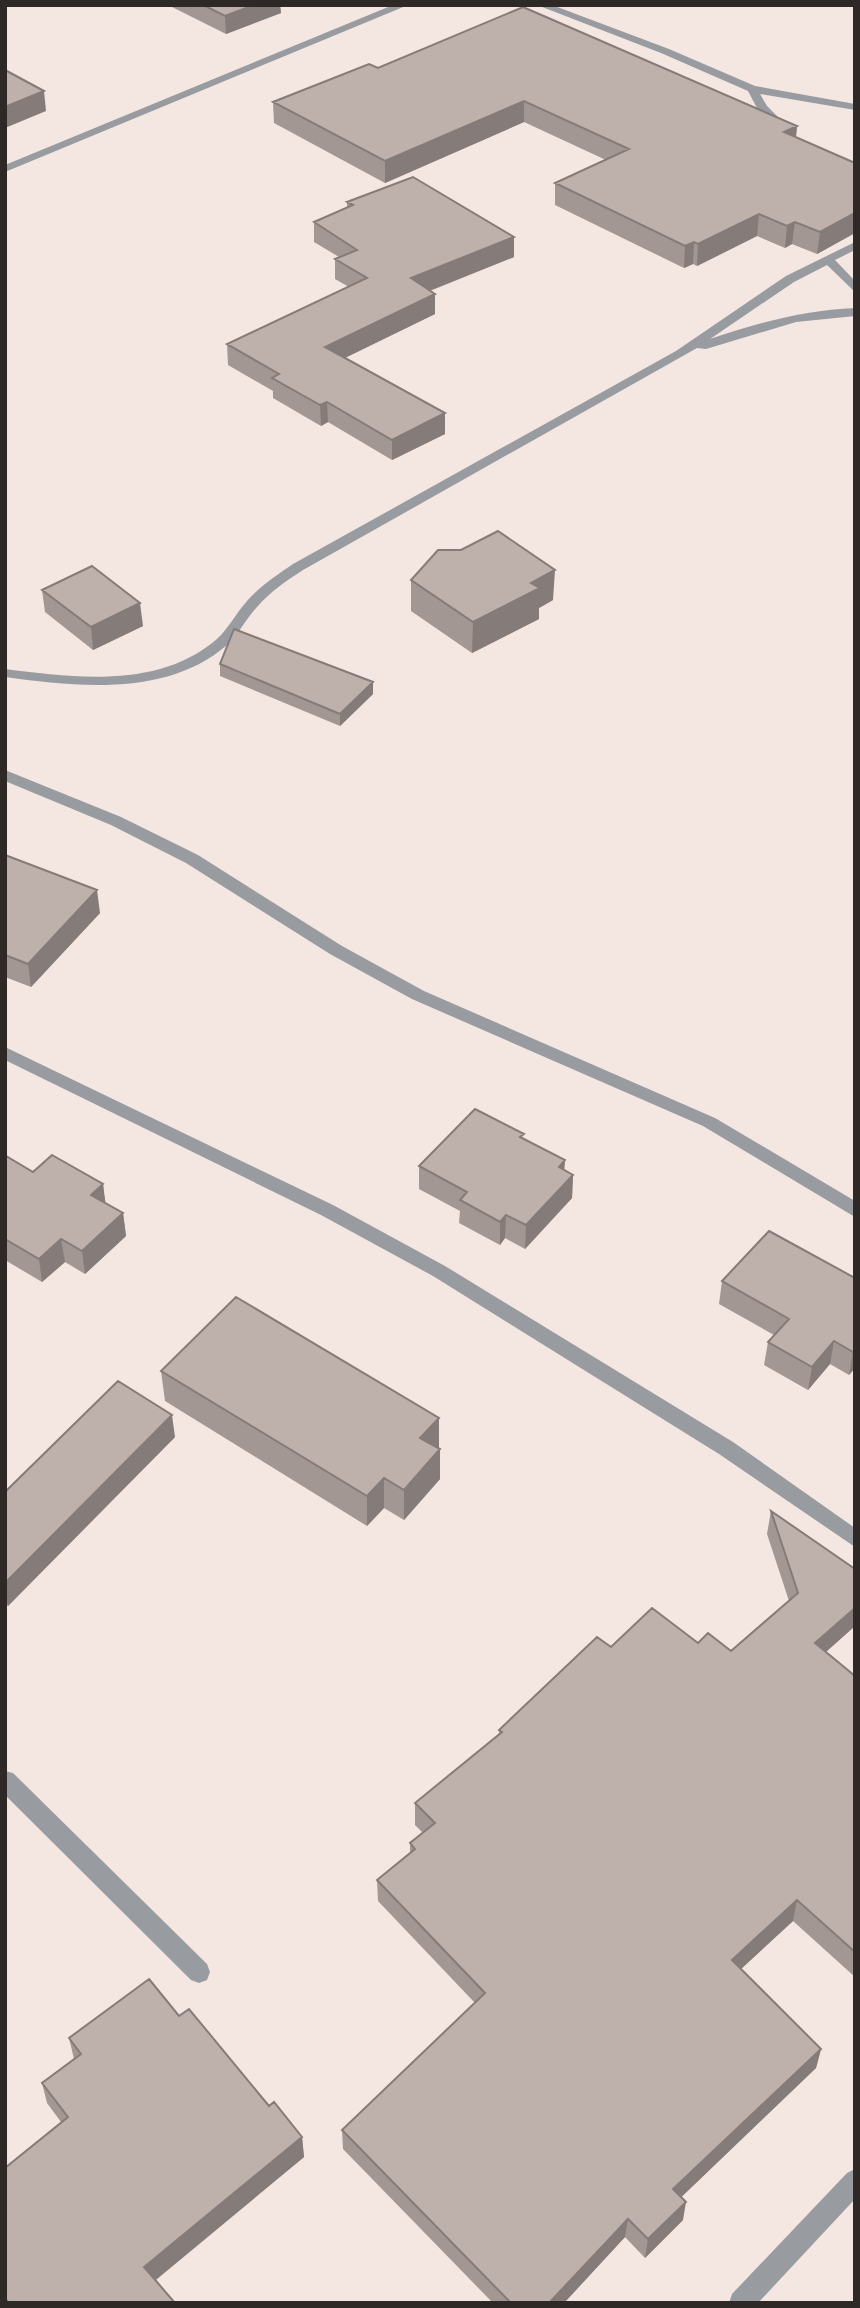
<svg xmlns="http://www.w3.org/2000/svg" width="860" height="2308" viewBox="0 0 860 2308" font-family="Merriweather,serif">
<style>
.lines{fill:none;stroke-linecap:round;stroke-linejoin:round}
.minor{fill:#989ba0;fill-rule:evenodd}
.wall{fill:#a39793}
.shaded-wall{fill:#857b78}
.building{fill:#beb0ab;stroke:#857b78;stroke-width:2}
</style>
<rect width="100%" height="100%" fill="#f4e6e0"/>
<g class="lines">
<!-- minor -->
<path class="minor" d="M393,5H408L5,172V165Z
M537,5H552L669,49L755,86L855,104V110L760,94L767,106L789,128L779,130L758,110L748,91L661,53Z
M855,242V250L835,260L855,281V292L827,265L794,282L710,339C757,323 805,310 855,308V316L796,322L706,349L697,348L303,570C286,581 270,592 257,607C246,619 239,634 227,645C167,697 78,687 5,677V669C76,678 159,689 217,639C229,628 236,613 247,601C260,586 277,575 293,564L676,351L786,276Z
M5,770L121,817L198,855L342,946L424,991L715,1118L855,1201V1217L703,1126L412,999L330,954L186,863L111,825L5,781Z
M5,1047L333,1205L445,1266L733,1442L855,1528V1547L719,1454L433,1276L321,1215L5,1060Z
M5,1771L13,1773L207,1964L210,1972L207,1980L199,1983L191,1980L5,1795Z
M855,2169V2199L758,2303H729L732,2294L847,2173Z"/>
</g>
<!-- wall -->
<path class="wall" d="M168,5H280L281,13L226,34Z
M378,68L797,126L796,137L855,163V233L817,254L792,244L785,248L757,236L697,266L693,264L684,268L555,205V183L606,160L524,122L385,183L274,123L273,102Z
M347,202L514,257L430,291L435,294V314L345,358L445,413V434L392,460L328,422L321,426L273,398V391L228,365L227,344L349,287L335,279V259L339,257L314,242V222L347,207Z
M411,580L553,600L539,608V619L472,653L411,611Z
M42,590L143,626L93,650L45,612Z
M220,664L373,682V694L340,726L220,676Z
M5,855L100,913L31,987L5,977Z
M523,1139L565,1160L564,1170L573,1175L572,1198L525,1249L505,1238L500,1245L459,1223L460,1211L419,1189V1166Z
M5,1156L33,1172L103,1184L105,1203L123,1213L126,1236L85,1274L65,1262L42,1282L5,1260Z
M855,1278V1368L849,1375L830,1364L808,1390L764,1365L768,1342L774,1335L719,1304L722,1281Z
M161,1371L439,1448L440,1449V1479L404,1520L384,1508L367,1526L165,1401Z
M175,1437L8,1606L5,1604V1492Z
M771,1511L855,1569V1626L826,1652L855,1676V1977L793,1921L741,1969L821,2049L816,2068L681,2197L683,2220L645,2258L625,2237L564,2303H493L343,2149L342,2130L475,2003L378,1901L377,1880L410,1853V1843L423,1833L415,1825V1803L499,1735V1730L611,1647L698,1643L731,1651L789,1601L767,1534Z
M179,2016L302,2137L304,2157L156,2280L175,2303H5V2168L61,2122L47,2103L42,2083L74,2059L69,2038Z"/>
<!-- shaded-wall -->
<path class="shaded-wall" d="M254,5H280L281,13L226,34L225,16Z
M44,91L46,111L5,128V107Z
M524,101V122L385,183V161Z
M797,126L795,147L784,132Z
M855,213V233L817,254L820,232Z
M759,214L757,236L697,266L698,244Z
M795,222L792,244L785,248L787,226Z
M514,237V257L411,298V278Z
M694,242L693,264L684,268L685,246Z
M435,294V314L326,367L325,347Z
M327,402L328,422L321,426L320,405Z
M445,413V434L392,460V440Z
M555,570L553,600L539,608V619L472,653L473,622L531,583Z
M140,603L143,626L93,650L91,627Z
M373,682V694L340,726V714Z
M97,890L100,913L31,987L28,964Z
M565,1160L563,1183L559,1167Z
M573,1175L572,1198L525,1249L526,1225Z
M103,1184L106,1207L91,1195Z
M123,1213L126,1236L85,1274L82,1251Z
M506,1215L505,1238L500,1245V1222Z
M61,1239L65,1262L42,1282L39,1259Z
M834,1341L830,1364L808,1390L812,1367Z
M855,1350V1368L849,1375L853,1352Z
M172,1415L175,1437L8,1606L5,1592V1583Z
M439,1418V1448L420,1468V1438Z
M440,1449V1479L404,1520V1490Z
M384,1478V1508L367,1526V1496Z
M855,1608V1626L811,1665L815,1643Z
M797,1900L793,1921L728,1981L732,1960Z
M821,2049L816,2068L670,2208L673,2189Z
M302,2137L304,2157L148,2286L144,2267Z
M686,2202L683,2220L645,2258L648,2239Z
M628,2219L625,2237L564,2303H549Z"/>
<!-- building -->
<path class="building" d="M203,5H254L225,16Z
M523,7L797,126L784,132L855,163V213L820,232L795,222L787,226L759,214L698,244L694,242L685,246L555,183L629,149L524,101L385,161L273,102L369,64L378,68Z
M5,70L44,91L5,107Z
M413,177L514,237L411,278L435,294L325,347L445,413L392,440L327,402L320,405L272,378L279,374L227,344L367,278L335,259L357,250L314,222L353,205L347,202Z
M498,531L555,570L531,583L540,588L473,622L411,580L438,550H461Z
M92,566L140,603L91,627L42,590Z
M234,629L373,682L340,714L220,664Z
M5,855L97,890L28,964L5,955Z
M475,1109L524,1134L520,1137L565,1160L559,1167L573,1175L526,1225L506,1215L500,1222L460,1200L467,1192L419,1166Z
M52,1155L103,1184L91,1195L123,1213L82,1251L61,1239L39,1259L5,1239V1156H6L33,1172Z
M769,1231L855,1278V1350L853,1352L834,1341L812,1367L768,1342L789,1319L722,1281Z
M236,1297L439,1418L420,1438L440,1449L404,1490L384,1478L367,1496L161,1371Z
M118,1381L172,1415L5,1583V1492Z
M771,1511L855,1569V1608L815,1643L855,1676V1952L797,1900L732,1960L821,2049L673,2189L686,2202L648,2239L628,2219L549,2303H511L342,2130L485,1993L377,1880L415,1849L410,1843L435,1823L415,1803L502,1732L499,1730L597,1637L611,1647L652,1608L698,1643L708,1633L731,1651L798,1593Z
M149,1979L179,2016L189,2009L269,2106L274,2102L302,2137L144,2267L175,2303H9L5,2298V2168L68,2117L42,2083L81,2054L69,2038Z"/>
<!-- border -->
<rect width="860" height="2308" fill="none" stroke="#2e2826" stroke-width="14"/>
</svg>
